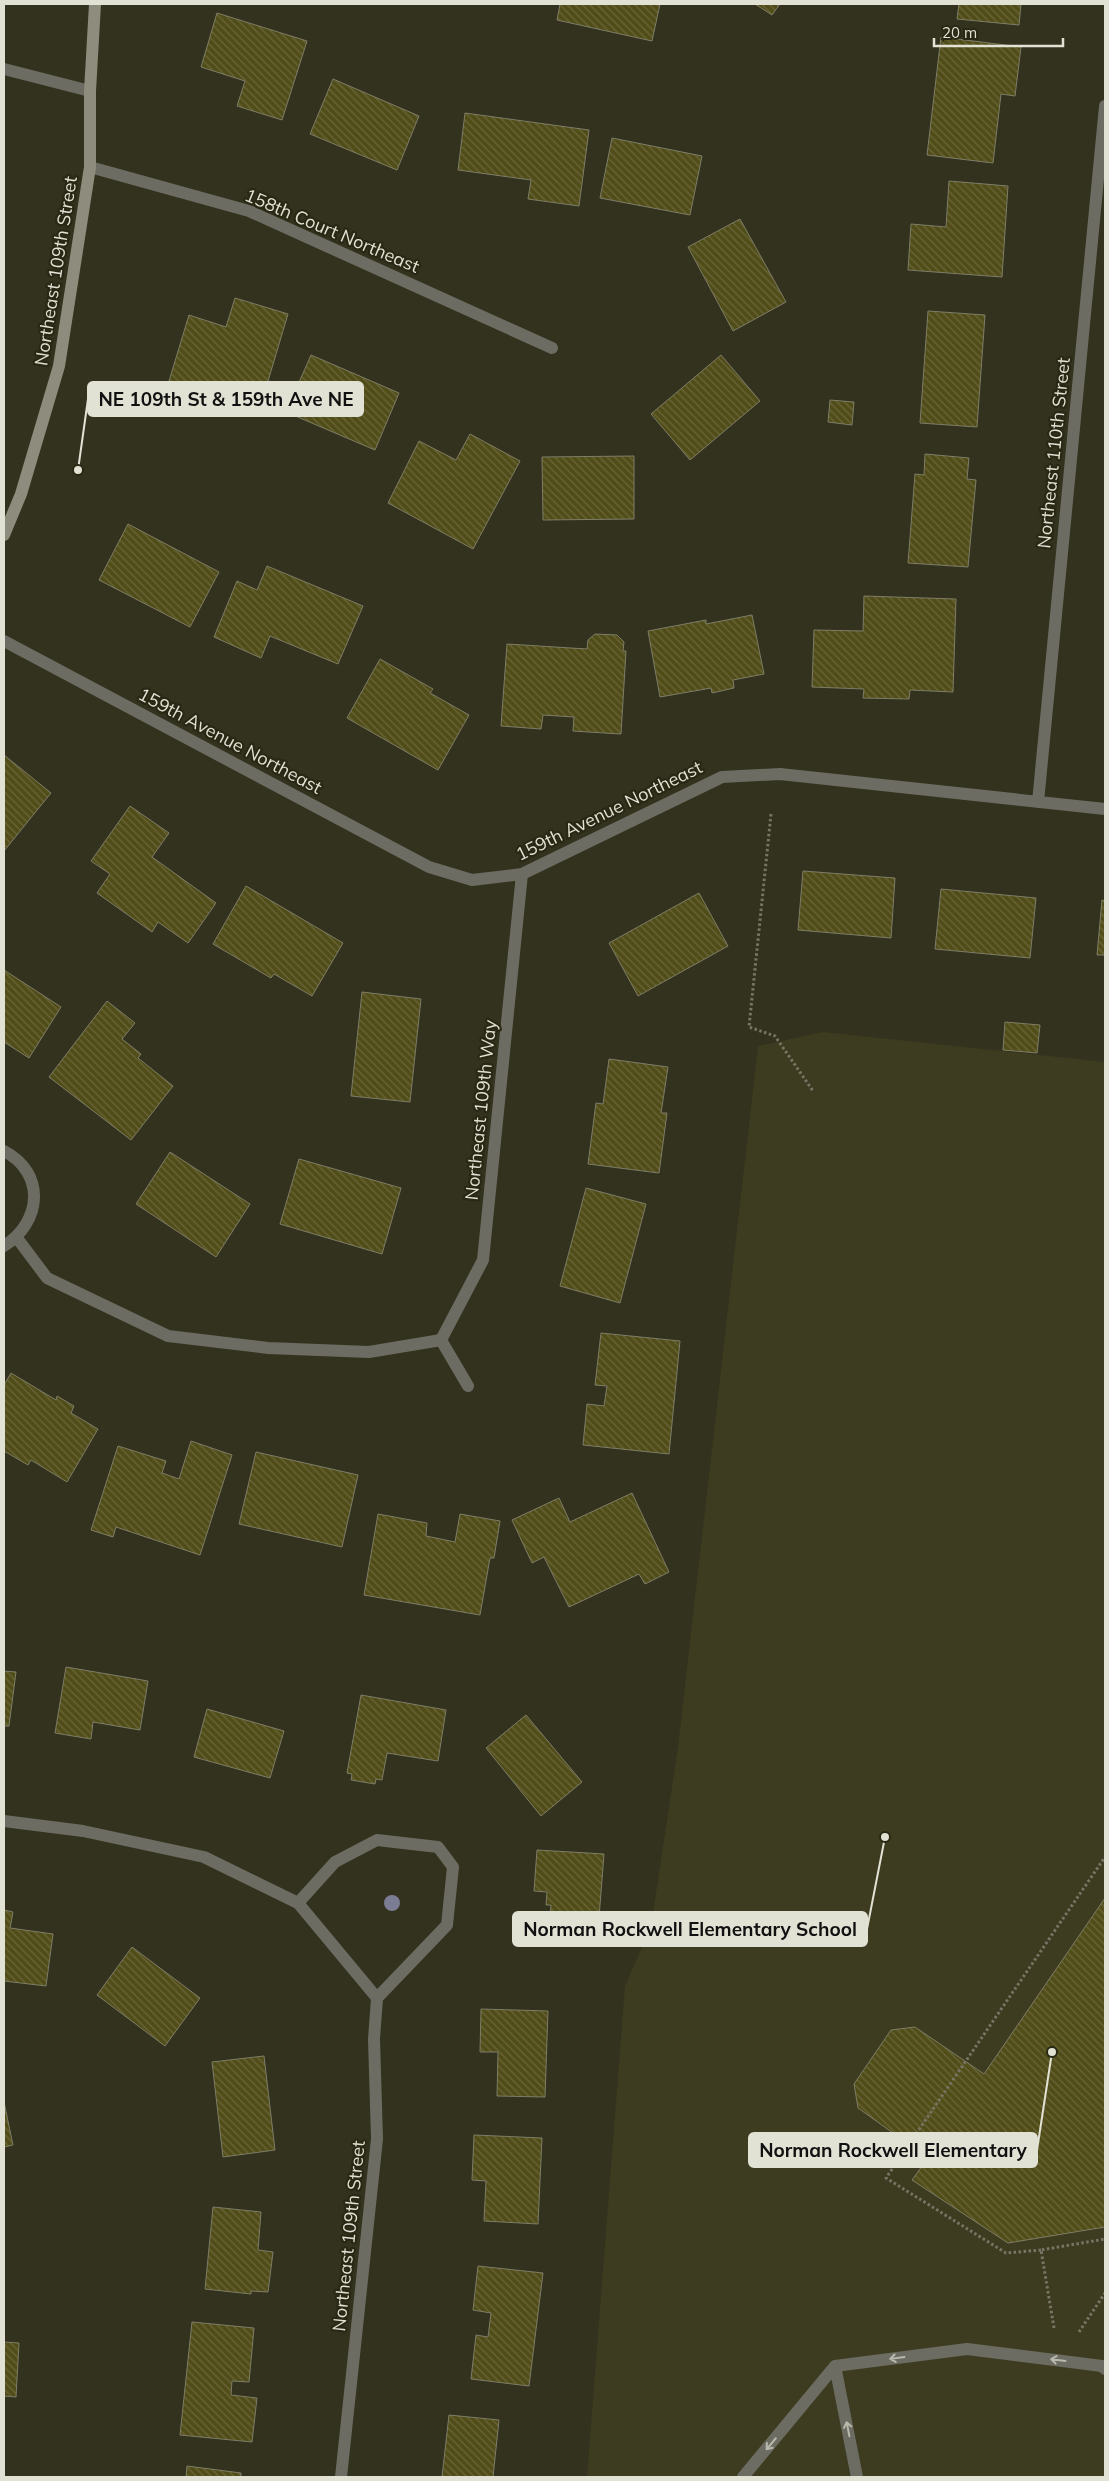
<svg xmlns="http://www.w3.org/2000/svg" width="1109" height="2481" viewBox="0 0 1109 2481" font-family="Mulish,sans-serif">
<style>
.built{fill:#3d3c20}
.building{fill:url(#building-back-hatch);stroke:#7e7d66}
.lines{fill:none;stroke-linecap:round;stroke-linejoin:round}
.path{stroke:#777665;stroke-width:3;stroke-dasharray:2.5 2.5;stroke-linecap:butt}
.lane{stroke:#6c6c62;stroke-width:12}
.street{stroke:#6c6c62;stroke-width:12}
.secondary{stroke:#8e8d7d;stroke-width:12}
.tree{fill:#7a7d94}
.oneway{stroke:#b8b8ac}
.labels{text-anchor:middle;stroke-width:4.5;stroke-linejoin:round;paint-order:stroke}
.street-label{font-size:18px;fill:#e1e1d4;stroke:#292814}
.leader{fill:none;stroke:#e1e1d4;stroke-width:2}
.callout-dot{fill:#e1e1d4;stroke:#292814;stroke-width:2}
.callout{fill:#e1e1d4;stroke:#e1e1d4;stroke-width:2}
.callout-label{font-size:19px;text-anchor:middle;font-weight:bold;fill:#111}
</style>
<defs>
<pattern id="building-back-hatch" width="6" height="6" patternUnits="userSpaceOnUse" patternTransform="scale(1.25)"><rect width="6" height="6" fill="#514d19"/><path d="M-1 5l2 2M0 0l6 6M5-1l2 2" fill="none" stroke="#6a663a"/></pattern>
</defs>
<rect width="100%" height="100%" fill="#33321e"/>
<!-- built -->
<path class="built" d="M823,1032L1105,1062V2477H587L625,1986L651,1927L678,1747L758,1046Z"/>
<!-- building -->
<path class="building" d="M560,4H660L652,41L557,20Z
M755,4H780L772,15Z
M959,4H1021L1019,25L957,19Z
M217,13L307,41L282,120L237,106L245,81L201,67Z
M941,37L1021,47L1015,96L1001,94L993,163L927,155Z
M333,79L419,116L397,170L310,134Z
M465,113L589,130L579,206L528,199L531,180L458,170Z
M612,138L702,156L690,215L600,198Z
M949,181L1008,186L1002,277L908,270L911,224L946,227Z
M740,219L786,302L733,331L688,247Z
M235,298L288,314L260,408L169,381L189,315L226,327Z
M928,311L985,315L977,427L920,423Z
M311,355L399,393L375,450L286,412Z
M721,355L760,401L690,460L651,414Z
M830,400L854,402L852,425L828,422Z
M470,434L520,461L473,549L388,503L419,441L456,460Z
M925,454L969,458L967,479L976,480L968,567L908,563L915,474L924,475Z
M634,456V519L543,520L542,457Z
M128,524L219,572L190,627L99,580Z
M267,566L363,606L338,664L270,636L261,658L214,637L237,581L257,590Z
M864,596L956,599L953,692L910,690L909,699L863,698L864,689L812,687L814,630L863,631Z
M752,615L764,674L733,680L734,688L712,693L711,688L660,697L648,631L706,620V624Z
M595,634L617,635L624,642L623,651H626L621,734L573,731L574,717L543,715L541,729L501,726L507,644L587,649L588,640Z
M380,659L433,689L430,693L469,715L438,770L347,718Z
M4,755L51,793L4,851Z
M130,806L169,833L152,857L216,903L188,943L158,922L152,932L97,893L110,874L91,861Z
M803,871L895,878L891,938L798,930Z
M246,886L343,943L312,996L274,974L271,978L213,944Z
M941,889L1036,898L1030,958L935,949Z
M699,893L728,946L638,996L609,943Z
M1102,900L1105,901V955H1097Z
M4,970L61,1007L29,1058L4,1042Z
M362,992L421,999L410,1102L351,1096Z
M107,1001L135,1023L122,1039L141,1054L138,1058L173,1086L131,1140L49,1077Z
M1005,1022L1040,1025L1037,1053L1003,1050Z
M609,1059L668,1067L661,1113H667L659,1173L588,1164L596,1103L603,1104Z
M170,1152L250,1204L216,1257L136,1204Z
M299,1159L401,1188L382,1254L280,1224Z
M586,1188L646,1204L620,1303L560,1286Z
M601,1333L680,1341L669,1454L583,1445L587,1404L604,1406L607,1386L595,1385Z
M11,1373L56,1400L57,1396L74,1406L71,1413L98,1429L67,1482L31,1460L28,1465L4,1451V1385Z
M191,1441L232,1455L200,1555L116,1527L113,1537L91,1530L118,1446L166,1461L162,1473L179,1479Z
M256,1452L358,1475L342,1547L239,1524Z
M632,1493L669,1572L645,1584L639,1574L569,1607L544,1557L532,1563L512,1520L559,1498L570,1522Z
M378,1514L427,1523L426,1536L455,1542L460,1514L500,1521L494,1558H490L480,1615L364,1595Z
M66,1667L148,1681L140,1730L93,1722L91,1739L55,1733Z
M4,1671L16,1672L9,1726H4Z
M361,1695L446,1710L438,1761L387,1753L382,1780L376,1779L375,1784L351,1780L352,1774L347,1773Z
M207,1709L284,1731L270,1778L194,1757Z
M526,1715L582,1782L541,1816L486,1748Z
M537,1850L604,1854L597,1943L548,1940L551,1905H546L547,1892L534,1891Z
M1105,1898V2227L1008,2243L912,2180L928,2158L858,2108L854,2084L891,2030L915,2027L984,2074Z
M4,1910L13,1912L10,1928L53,1934L46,1986L4,1981Z
M132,1947L200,1998L165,2046L97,1995Z
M481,2009L548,2011L545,2097L497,2096L498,2052H480Z
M264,2056L275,2150L223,2157L212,2062Z
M4,2102L13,2145L4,2147Z
M474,2135L542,2138L538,2224L484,2221L486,2181L472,2180Z
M213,2207L261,2212L258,2250L273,2252L268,2292L251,2291V2294L205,2289Z
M478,2266L543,2273L529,2386L471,2379L476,2335L488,2337L491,2313L473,2310Z
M192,2322L254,2328L249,2382L232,2381L231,2395L257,2398L252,2442L180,2435Z
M4,2342L19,2343L16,2397L4,2396Z
M449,2415L499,2420L493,2477H442Z
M187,2466L241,2473V2477H186Z"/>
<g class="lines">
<!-- path -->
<path class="path" d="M771,814L749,1027L775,1036L813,1091
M1041,2250L1006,2253L886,2178L1105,1857
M1054,2328L1041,2250L1105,2239
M1079,2332L1105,2293"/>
<!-- lane -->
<path class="lane" d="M441,1340L468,1386
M835,2366L857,2477
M743,2477L835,2366L967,2349L1102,2366L1105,2369"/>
<!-- street -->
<path class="street" d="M4,69L90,91
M90,167L249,211L552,348
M4,641L429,867L472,880L522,874L722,777L780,774L1105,809
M1038,802L1105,106
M4,1151C46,1173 42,1222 4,1246
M17,1238L47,1278L168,1336L268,1348L369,1352L441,1340L483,1260L522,874
M4,1821L83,1831L204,1857L298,1903L377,1998
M298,1903L335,1862L377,1840L438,1847L453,1867L447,1925L377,1998
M341,2477L377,2139L374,2039L377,1998"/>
<!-- secondary -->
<path class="secondary" d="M4,535L21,494L59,366L90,167V91L95,4"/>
</g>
<!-- trees -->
<circle class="tree" cx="392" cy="1903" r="8"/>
<!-- one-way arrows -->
<defs><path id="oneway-shaft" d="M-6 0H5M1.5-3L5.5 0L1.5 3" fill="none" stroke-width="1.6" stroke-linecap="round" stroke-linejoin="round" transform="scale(1.25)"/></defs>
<g class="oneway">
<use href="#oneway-shaft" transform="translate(897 2358) rotate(172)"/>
<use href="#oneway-shaft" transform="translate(1058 2360) rotate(-173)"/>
<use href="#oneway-shaft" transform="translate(848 2429) rotate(-101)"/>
<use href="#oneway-shaft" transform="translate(771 2444) rotate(130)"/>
</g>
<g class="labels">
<!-- street labels -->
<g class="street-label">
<text transform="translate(332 231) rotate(23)" y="6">158th Court Northeast</text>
<text transform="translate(56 271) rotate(-81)" y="6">Northeast 109th Street</text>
<text transform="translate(1054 453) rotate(-84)" y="6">Northeast 110th Street</text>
<text transform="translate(230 741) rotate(28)" y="6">159th Avenue Northeast</text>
<text transform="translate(609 811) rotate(-26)" y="6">159th Avenue Northeast</text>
<text transform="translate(481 1110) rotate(-84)" y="6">Northeast 109th Way</text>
<text transform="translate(349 2236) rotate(-84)" y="6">Northeast 109th Street</text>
</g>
</g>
<!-- callouts -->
<path class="leader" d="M78 470L88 399M885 1837L867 1929M1052 2052L1037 2150"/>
<g class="callout-dot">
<circle cx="78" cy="470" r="5"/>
<circle cx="885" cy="1837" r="5"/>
<circle cx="1052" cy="2052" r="5"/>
</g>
<g class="callout">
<rect x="88" y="382" width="275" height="34" rx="5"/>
<rect x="513" y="1912" width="354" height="34" rx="5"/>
<rect x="749" y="2133" width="288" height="34" rx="5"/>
</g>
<g class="callout-label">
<text x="226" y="406">NE 109th St &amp; 159th Ave NE</text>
<text x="690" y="1936">Norman Rockwell Elementary School</text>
<text x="893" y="2157">Norman Rockwell Elementary</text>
</g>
<!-- border -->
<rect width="1109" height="2481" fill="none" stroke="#e1e1d4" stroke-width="10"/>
<!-- scale -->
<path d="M934 38v8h129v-8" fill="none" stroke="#e1e1d4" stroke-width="2.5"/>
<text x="942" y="38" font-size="15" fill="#e1e1d4" stroke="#292814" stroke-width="4" paint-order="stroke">20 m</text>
</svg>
